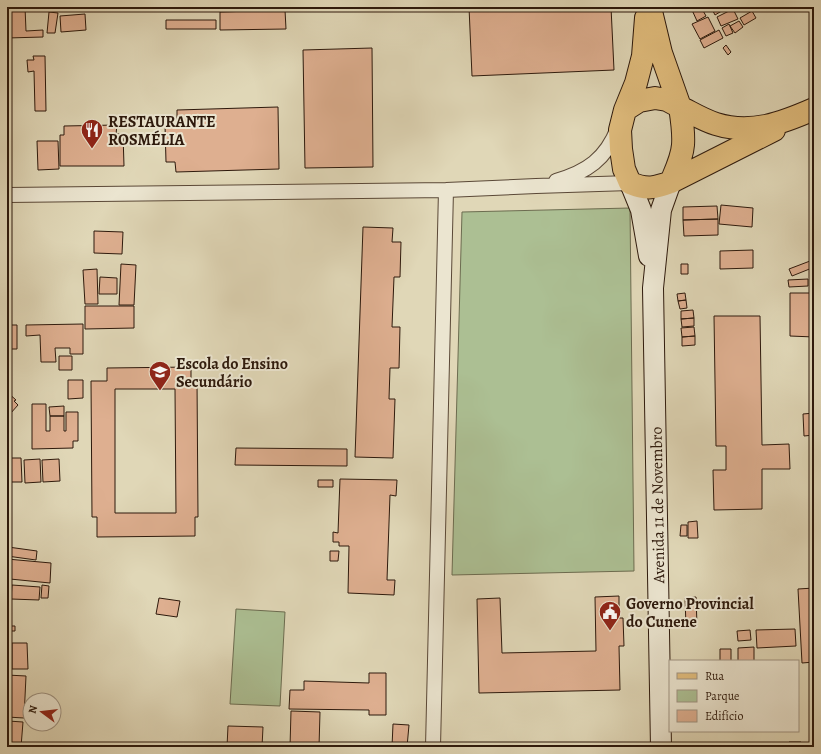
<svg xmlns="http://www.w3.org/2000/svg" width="821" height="754" viewBox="0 0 821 754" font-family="Alegreya,serif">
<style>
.green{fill:#acbf93;stroke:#6c6c50}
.building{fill:#deaf90;stroke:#2d190c;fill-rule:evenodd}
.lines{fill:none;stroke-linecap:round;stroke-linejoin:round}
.street-casing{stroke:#5a4837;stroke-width:16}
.secondary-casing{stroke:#2d190c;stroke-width:22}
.primary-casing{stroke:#2d190c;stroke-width:24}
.street{stroke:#ebe5d0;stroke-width:14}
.secondary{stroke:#ebe5d0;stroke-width:20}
.primary{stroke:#e0bc7c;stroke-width:22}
.labels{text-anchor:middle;stroke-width:4;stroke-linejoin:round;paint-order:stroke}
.poi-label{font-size:16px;font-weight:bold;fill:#2d190c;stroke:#ebe5d0;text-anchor:start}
.street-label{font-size:16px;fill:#2d190c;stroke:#ebe5d0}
</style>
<rect width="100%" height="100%" fill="#e0d7b7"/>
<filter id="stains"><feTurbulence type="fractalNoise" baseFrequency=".005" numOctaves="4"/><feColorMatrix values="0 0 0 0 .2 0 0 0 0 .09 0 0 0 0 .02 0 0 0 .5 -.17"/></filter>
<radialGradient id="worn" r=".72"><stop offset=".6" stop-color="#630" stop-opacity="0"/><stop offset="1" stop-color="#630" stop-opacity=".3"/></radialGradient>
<!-- green -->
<path class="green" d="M630,208L634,571L452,575L462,212Z
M236,609L285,612L280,706L230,704Z"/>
<!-- building -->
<path class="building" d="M7,7H25L26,31L43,30V37L7,38Z
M33,7H56V11Z
M223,7H260V9L223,8Z
M469,7H611L614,70L472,76Z
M699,7H701L706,16L697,21L692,10Z
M711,7H724L725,9L715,15Z
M733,9L738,19L721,26L717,17Z
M285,10L286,29L220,30V12Z
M752,11L756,18L744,25L740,18Z
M49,12L58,13L55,33H47Z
M85,14L86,30L61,32L60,16Z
M708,17L715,31L700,39L692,24Z
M166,20H216V29H166Z
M739,21L743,27L735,33L730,26Z
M729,24L733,33L726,36L722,28Z
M719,30L723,38L704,48L700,40Z
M726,45L731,52L728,55L723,48Z
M372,48L373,167L305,168L303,50Z
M33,56H45L46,111H35L34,71L28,72L27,60H34Z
M11,58V79H7V59Z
M278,107L279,169L176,172L175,162H166L165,125H177V110Z
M117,125L116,134H123L124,166H60V135H64V126Z
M37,141H58L59,169L38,170Z
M721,205L753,208L752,227L719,224Z
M717,206L718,219L683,220V207Z
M718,219V235L684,236L683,220Z
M363,227L393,228L392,242H401L400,277H394L392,327H400L399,368H390L389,399H395L393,458L355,457Z
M94,231L123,232L122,254L94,253Z
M753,250V268L720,269V251Z
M810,261L812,268L792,276L789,269Z
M121,264L136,265L134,305H119Z
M681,264H688V274H681Z
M97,269L98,304H85L83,270Z
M100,277L117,278V294H99Z
M808,279V286L789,287L788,280Z
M685,293L686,300L678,301L677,294Z
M790,293H814V337L790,336Z
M686,300L687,308L680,309L678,301Z
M85,306H134V328L85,329Z
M693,310L694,318L681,319V311Z
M714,316H760L762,445L789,444L790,469H762V509L714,510L713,470H726V446H716Z
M694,318V326L682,327L681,319Z
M83,324V354H70V348H55L56,362H41L40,335L26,336V325Z
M7,325H17V349H7Z
M694,327L695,336L682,337L681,328Z
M695,336V345L682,346V337Z
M59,356H72V370H59Z
M191,367V380H197L198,517H195V536L97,537V517H92L91,381H107V368ZM115,389H175L176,513H115Z
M68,380H83V398L68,399Z
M7,392L16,400L14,401L18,405L10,414L7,411Z
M32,404H46V431H50V416H64V431H66V412H78V441H73V448L32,449Z
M64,406V416H50L49,407Z
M814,413V435L804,436L803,414Z
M236,448L347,449V466L235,465Z
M7,458H21L22,482H8Z
M40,459L41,482L25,483L24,460Z
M59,459L60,481L43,482L42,460Z
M340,479L397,480L396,496L390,495L387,580H395L394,595L348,593L349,546H339V542H333V532L338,533Z
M318,480H333V487H318Z
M810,507H814V536H811Z
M697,521L698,538H688V522Z
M681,525H687V536H680Z
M8,547L37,551L36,560L7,556Z
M330,551H339L338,561H330Z
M7,559L51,563L50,583L10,579L9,588H7Z
M12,585L40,587L39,600L11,599Z
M42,585L49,586L48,598H41Z
M814,588V662L802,663L798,589Z
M619,596V618H623L624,646H619L620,690L479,693L477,599L500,598L502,653L596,651L595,597Z
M696,597L697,625L686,626L685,598Z
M159,598L180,601L177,617L156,614Z
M9,626H15V631H9Z
M795,629L796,646L757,648L756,630Z
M750,630L751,640L738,641L737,631Z
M12,643H27L28,669H12Z
M754,647V661H738V648Z
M720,649H731V661H720Z
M369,673H386V715H369V710L289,709L290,690H304V681L369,683Z
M7,675L26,676L24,718L7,717Z
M291,711L320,712L319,747H290Z
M8,721L23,722L21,747H7Z
M393,724L409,725L407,747H392Z
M228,726L263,727L262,747H227Z
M789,742H801V747H789Z"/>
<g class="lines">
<!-- street casing -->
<g class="street-casing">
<path id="street" d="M556,181C587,172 606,159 618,128
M7,195L446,190L536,186L630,183
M433,747L446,190"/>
</g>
<!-- secondary casing -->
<g class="secondary-casing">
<path id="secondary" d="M630,183L641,210L649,256
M661,747L653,288L661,210L671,182"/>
</g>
<!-- primary casing -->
<g class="primary-casing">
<path id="primary" d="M650,7L661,53L680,107C692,113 703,120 716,124C751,135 782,123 814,109
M655,98L667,100L680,107C682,120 684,132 683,145C682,158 676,170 671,182C655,188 647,190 630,183L624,169L621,149L620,130L625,110L639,101Z
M625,110L636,83L643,56L646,18
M671,182L774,130"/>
</g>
<!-- street -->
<use href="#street" class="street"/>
<!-- secondary -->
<use href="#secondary" class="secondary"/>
<!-- primary -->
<use href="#primary" class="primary"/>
</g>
<!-- icons -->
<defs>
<g id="restaurant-pin" transform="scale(1.15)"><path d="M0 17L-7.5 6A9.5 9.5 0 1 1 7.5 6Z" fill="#8f2418" stroke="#ebe5d0"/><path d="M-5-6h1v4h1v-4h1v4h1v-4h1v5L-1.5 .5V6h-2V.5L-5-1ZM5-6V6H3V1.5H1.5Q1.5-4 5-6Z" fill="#fff"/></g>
<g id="school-pin" transform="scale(1.15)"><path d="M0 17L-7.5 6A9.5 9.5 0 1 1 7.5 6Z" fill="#8f2418" stroke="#ebe5d0"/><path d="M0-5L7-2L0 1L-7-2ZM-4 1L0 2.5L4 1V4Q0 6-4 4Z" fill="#fff"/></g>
<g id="civic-pin" transform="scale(1.15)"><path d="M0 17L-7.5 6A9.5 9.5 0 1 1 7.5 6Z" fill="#8f2418" stroke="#ebe5d0"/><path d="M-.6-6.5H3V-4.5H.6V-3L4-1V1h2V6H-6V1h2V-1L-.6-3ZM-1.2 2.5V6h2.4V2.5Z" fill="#fff"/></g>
</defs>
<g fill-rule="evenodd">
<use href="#restaurant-pin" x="92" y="130"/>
<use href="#school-pin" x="160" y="372"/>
<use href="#civic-pin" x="610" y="612"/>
</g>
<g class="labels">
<!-- poi labels -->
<g class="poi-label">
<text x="108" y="127">RESTAURANTE<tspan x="108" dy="18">ROSMÉLIA</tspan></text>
<text x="176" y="369">Escola do Ensino<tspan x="176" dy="18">Secundário</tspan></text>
<text x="626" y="609">Governo Provincial<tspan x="626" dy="18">do Cunene</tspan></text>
</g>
<!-- street labels -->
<g class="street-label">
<text transform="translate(657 505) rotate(-91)" y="6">Avenida 11 de Novembro</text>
</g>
</g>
<!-- margin -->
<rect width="821" height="754" fill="none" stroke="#e0d7b7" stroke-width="24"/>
<rect x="8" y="8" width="805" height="738" fill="none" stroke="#2d190c" stroke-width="2"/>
<rect x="12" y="12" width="797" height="730" fill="none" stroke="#2d190c"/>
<!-- legend -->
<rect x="669" y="660" width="130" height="72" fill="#ebe5d0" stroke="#9f9382"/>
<rect x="677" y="673" width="20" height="6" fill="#e0bc7c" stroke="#9f9382"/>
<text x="705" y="680" font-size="12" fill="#2d190c">Rua</text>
<rect x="677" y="690" width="20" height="12" fill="#acbf93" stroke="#9f9382"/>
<text x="705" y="700" font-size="12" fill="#2d190c">Parque</text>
<rect x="677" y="710" width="20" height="12" fill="#deaf90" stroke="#9f9382"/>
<text x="705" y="720" font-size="12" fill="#2d190c">Edifício</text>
<!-- north arrow -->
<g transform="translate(42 712) rotate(285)"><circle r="19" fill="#ebe5d0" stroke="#9f9382"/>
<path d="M0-3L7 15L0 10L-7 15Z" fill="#8f2418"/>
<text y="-6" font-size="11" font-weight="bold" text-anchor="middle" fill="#2d190c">N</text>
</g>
<rect width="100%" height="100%" filter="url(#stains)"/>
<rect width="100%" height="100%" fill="url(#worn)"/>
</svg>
